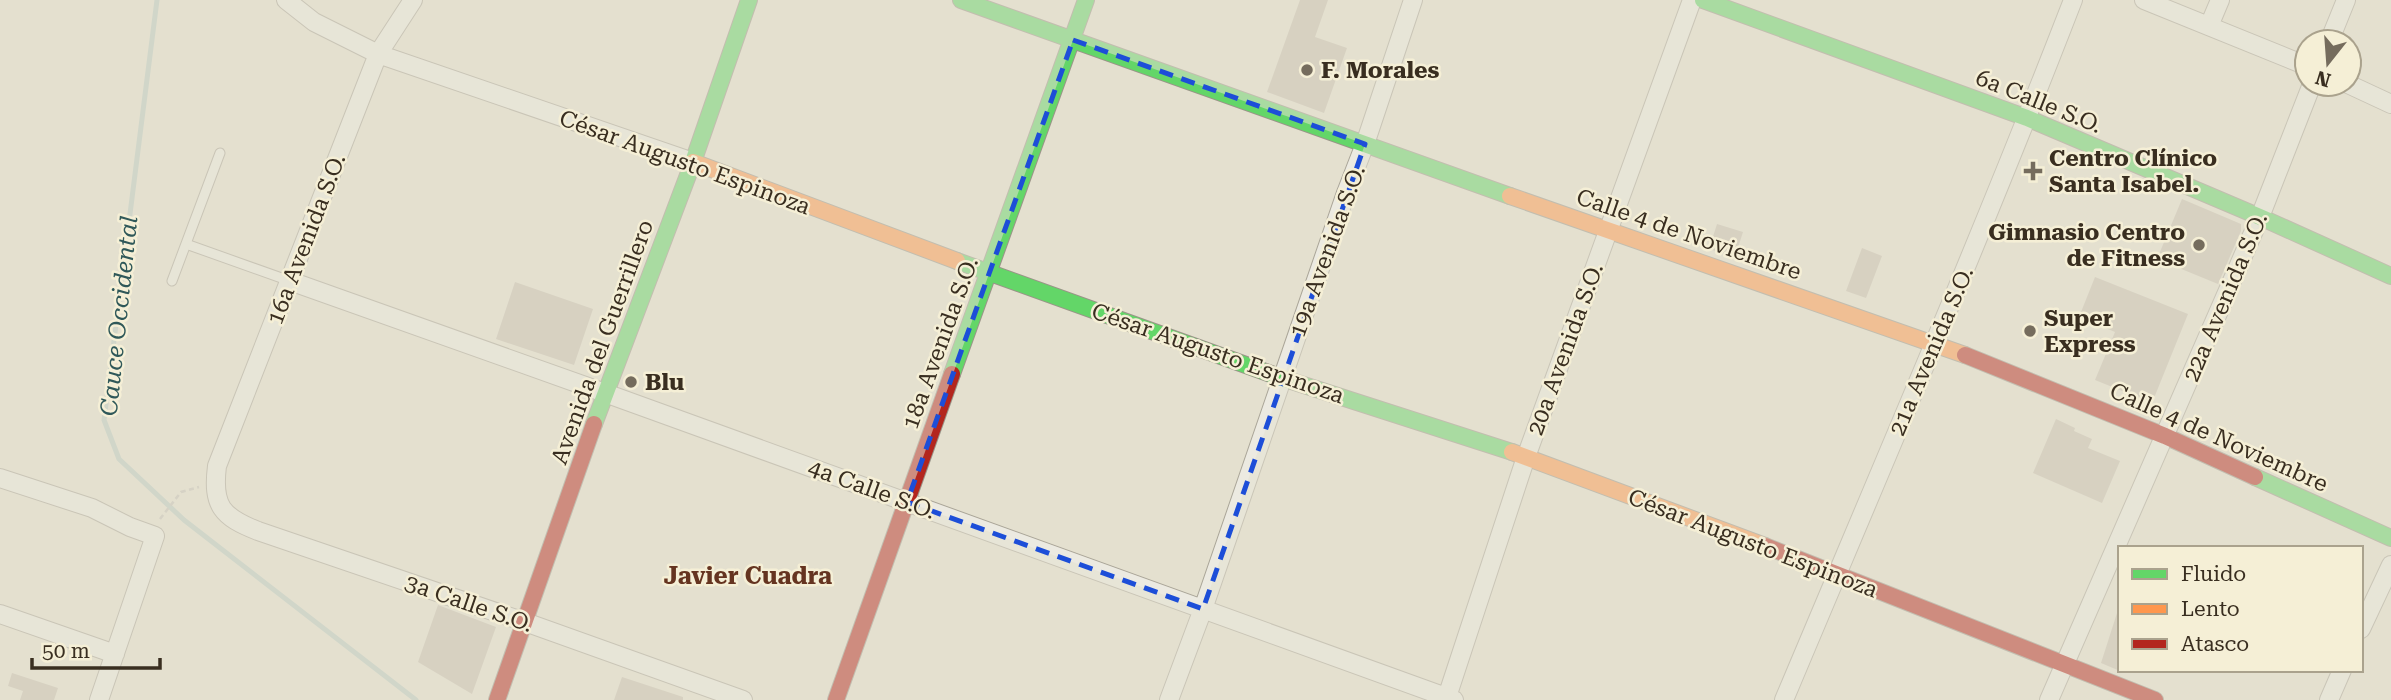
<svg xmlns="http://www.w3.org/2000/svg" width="2391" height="700" viewBox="0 0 2391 700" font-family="'Roboto Serif',serif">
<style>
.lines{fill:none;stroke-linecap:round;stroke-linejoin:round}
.stream{stroke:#bacac2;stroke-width:5}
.building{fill:#c8bfb0}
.lane-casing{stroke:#aaa598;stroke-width:11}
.street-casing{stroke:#aaa598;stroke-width:20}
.fast-casing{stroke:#9a9488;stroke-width:18}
.slow-casing{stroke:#9a9488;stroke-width:18}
.jam-casing{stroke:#9a9488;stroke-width:18}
.path{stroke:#c5c1b8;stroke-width:2.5;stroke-dasharray:5 3.5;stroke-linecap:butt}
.lane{stroke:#eceae1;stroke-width:9}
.street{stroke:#eceae1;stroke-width:18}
.fast{stroke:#63d668;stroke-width:16}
.slow{stroke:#ff974d;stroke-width:16}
.jam{stroke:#b3261e;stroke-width:16}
.marked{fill:none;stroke:#1d4ed8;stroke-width:5;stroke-dasharray:14 9;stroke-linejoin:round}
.poi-dot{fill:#756c5d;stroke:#f5efd6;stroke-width:2.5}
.labels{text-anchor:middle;stroke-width:5;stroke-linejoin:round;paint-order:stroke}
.poi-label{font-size:23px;font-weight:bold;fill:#392e20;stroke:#f5efd6;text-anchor:start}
.street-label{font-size:23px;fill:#392e20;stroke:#f5efd6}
.water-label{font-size:24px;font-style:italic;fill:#2f5859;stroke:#f5efd6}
.neighbourhood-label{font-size:24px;font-weight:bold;fill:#653420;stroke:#f5efd6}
</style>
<rect width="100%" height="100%" fill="#e4e0cf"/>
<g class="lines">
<!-- stream -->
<path class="stream" d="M157,0L104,420L119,459L184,520L416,700"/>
</g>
<!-- building -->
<path class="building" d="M1300,0H1328L1315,37L1347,48L1324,113L1267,92Z
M2182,199L2241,224V231L2218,284L2157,259Z
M1717,224L1743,232L1735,257L1709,249Z
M1862,248L1882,256L1866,298L1846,291Z
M2095,277L2188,314L2152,403L2095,380L2115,332L2079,317Z
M515,282L593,309L574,365L496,339Z
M2056,419L2075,428L2074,431L2092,439L2088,448L2120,461L2102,503L2033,473Z
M438,605L496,627L472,694L418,662Z
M2117,613H2120V671L2101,663Z
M12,673L58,688L54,700H20L23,691L8,686Z
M622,677L683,697V700H614Z"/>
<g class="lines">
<!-- lane casing -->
<g class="lane-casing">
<path id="lane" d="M186,244L290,281
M172,281L220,153"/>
</g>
<!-- street casing -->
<g class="street-casing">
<path id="street" d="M286,0L314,22L378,54L693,162
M413,0L378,54L217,466C212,506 222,517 258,531L525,622L743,700
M2144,0L2307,66
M2209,26L2220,0
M2329,42L2346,0
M2348,84L2391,104
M290,281L605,393L1454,700
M0,478L92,508L130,527L155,536L99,700
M0,614L115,654
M2361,629L2391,565
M1169,700L1203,609L1346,193L1365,144L1413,0
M1446,700L1526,457L1692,0
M1784,700C1882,467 1982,235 2073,0
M2049,700L2260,217L2312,84
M2329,700L2342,670"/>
</g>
<!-- fast casing -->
<g class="fast-casing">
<path id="fast" d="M961,0L1510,196
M1703,0L2027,118L2260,217L2391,276
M957,261L1282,378L1512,452
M952,374L1086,0
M594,424L693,162L749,0
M2255,477L2391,538"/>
</g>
<!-- slow casing -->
<g class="slow-casing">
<path id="slow" d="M693,162L957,261
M1510,196L1965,355
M1512,452L1765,546"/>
</g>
<!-- jam casing -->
<g class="jam-casing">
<path id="jam" d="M1965,355L2165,436L2255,477
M1765,546L2155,700
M497,700L594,424
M836,700L952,374"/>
</g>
<!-- path -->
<path class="path" d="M160,519L181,492L199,487"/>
<!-- lane -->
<use href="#lane" class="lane"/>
<!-- street -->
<use href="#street" class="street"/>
<!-- fast -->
<use href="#fast" class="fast"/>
<!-- slow -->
<use href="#slow" class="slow"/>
<!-- jam -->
<use href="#jam" class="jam"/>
</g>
<!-- marked area -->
<path d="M0 0H2391V700H0ZM1073,40L1365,144L1203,609L907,502Z" fill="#e4e0cf" fill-opacity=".55" fill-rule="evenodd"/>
<path class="marked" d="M1073,40L1365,144L1203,609L907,502Z"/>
<!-- markers -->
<g class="poi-dot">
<circle cx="1307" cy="70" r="7"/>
<path d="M2029.5 160.5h7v7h7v7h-7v7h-7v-7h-7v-7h7z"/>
<circle cx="2199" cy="245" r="7"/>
<circle cx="2030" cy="331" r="7"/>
<circle cx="631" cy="382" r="7"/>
</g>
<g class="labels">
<!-- poi labels -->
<g class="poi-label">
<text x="1321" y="78">F. Morales</text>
<text x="2049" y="166">Centro Clínico<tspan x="2049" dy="26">Santa Isabel.</tspan></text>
<text x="2185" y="240" text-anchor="end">Gimnasio Centro<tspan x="2185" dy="26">de Fitness</tspan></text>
<text x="2044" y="326">Super<tspan x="2044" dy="26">Express</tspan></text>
<text x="645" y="390">Blu</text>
</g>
<!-- street labels -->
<g class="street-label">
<text transform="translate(2039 101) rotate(22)" y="8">6a Calle S.O.</text>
<text transform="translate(685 162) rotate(20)" y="8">César Augusto Espinoza</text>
<text transform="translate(1689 234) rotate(19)" y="8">Calle 4 de Noviembre</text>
<text transform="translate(306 239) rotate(-69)" y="8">16a Avenida S.O.</text>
<text transform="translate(1327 251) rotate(-70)" y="8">19a Avenida S.O.</text>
<text transform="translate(2225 297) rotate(-67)" y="8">22a Avenida S.O.</text>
<text transform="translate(602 342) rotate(-70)" y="8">Avenida del Guerrillero</text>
<text transform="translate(940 343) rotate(-70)" y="8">18a Avenida S.O.</text>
<text transform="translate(1565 349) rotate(-70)" y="8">20a Avenida S.O.</text>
<text transform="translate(1931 351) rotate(-67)" y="8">21a Avenida S.O.</text>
<text transform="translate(1218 353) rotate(19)" y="8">César Augusto Espinoza</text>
<text transform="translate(2219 437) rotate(24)" y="8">Calle 4 de Noviembre</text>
<text transform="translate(872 489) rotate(20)" y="8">4a Calle S.O.</text>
<text transform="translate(1753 543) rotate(21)" y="8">César Augusto Espinoza</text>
<text transform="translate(469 603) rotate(19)" y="8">3a Calle S.O.</text>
</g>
<!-- water labels -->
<g class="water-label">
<text transform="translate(119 316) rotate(-84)" y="8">Cauce Occidental</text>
</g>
<!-- neighbourhood labels -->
<g class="neighbourhood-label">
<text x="748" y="584">Javier Cuadra</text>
</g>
</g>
<!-- legend -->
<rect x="2118" y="546" width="245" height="126" fill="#f5efd6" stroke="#aaa28d" stroke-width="2"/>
<rect x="2132" y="569" width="35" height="10" fill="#63d668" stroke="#aaa28d" stroke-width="2"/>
<text x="2181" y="581" font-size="21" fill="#392e20">Fluido</text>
<rect x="2132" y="604" width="35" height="10" fill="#ff974d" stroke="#aaa28d" stroke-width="2"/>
<text x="2181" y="616" font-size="21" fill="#392e20">Lento</text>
<rect x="2132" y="639" width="35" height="10" fill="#b3261e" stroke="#aaa28d" stroke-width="2"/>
<text x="2181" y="651" font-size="21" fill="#392e20">Atasco</text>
<!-- north arrow -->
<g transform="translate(2328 63) rotate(197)"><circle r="33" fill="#f5efd6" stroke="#aaa28d" stroke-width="2"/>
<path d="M0-5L12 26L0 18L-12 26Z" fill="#756c5d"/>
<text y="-10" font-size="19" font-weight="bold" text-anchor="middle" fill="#392e20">N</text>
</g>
<!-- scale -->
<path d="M32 658v10h128v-10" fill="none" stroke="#392e20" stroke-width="3.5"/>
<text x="42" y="658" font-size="21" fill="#392e20" stroke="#f5efd6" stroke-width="5" paint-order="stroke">50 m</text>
</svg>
